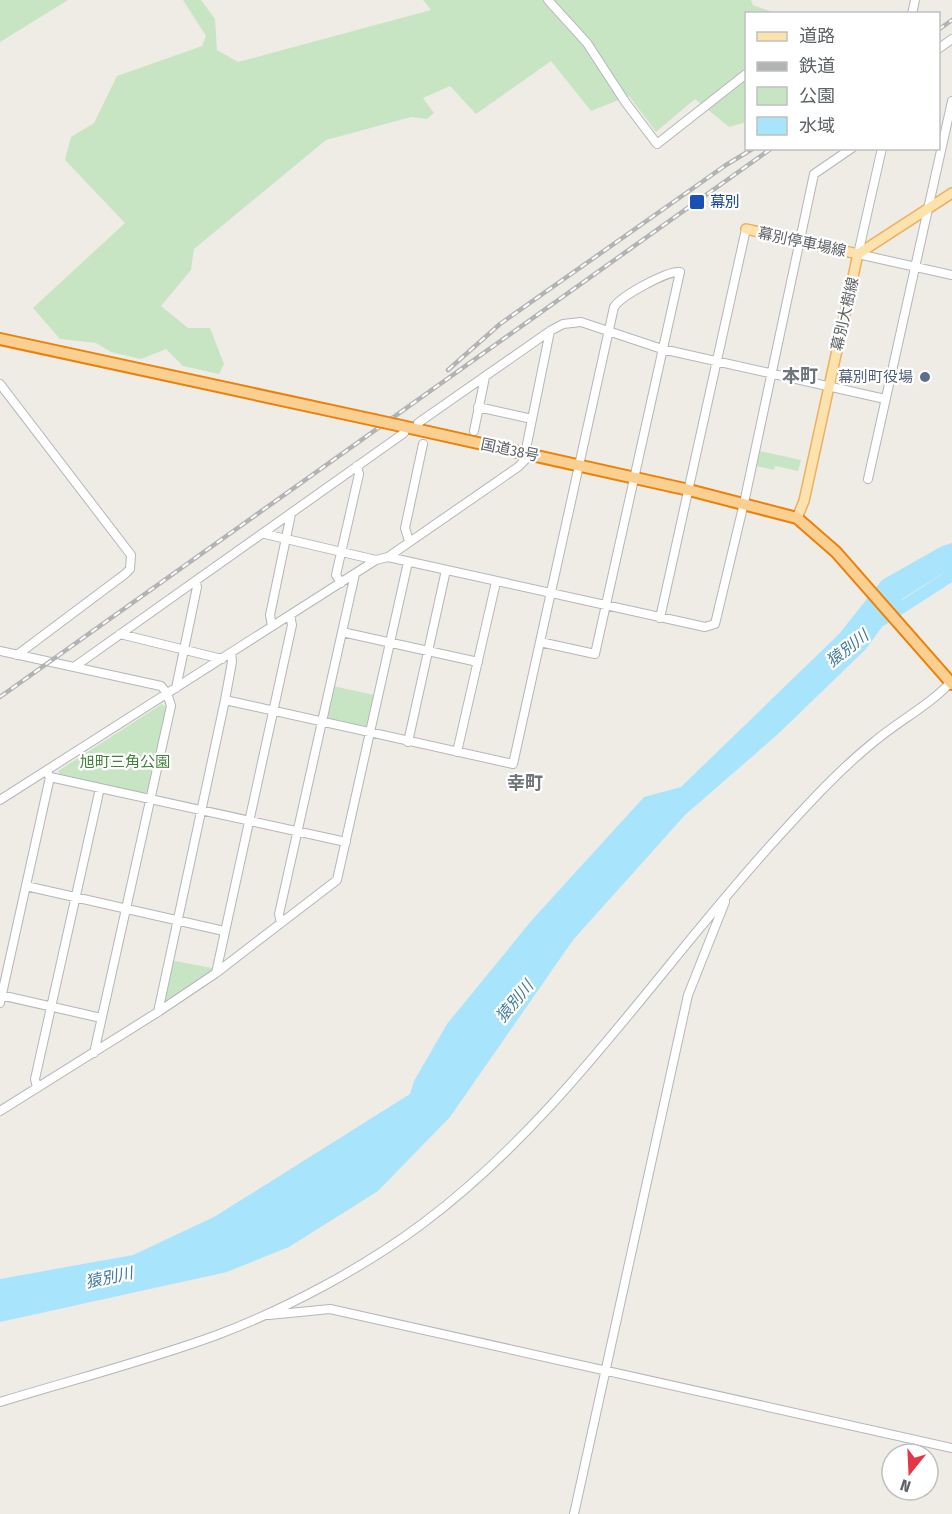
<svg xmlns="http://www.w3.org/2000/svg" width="952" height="1514" viewBox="0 0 952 1514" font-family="'Fira Sans Condensed','Noto Sans JP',sans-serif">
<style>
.green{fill:#c8e5c3}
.water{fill:#a8e5fc}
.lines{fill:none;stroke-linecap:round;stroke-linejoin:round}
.river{stroke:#a8e5fc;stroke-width:12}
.minor-casing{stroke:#b3b7ba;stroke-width:10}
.major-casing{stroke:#edaf60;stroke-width:12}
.highway-casing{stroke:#ed8108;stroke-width:14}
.minor{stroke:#fff;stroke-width:8}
.major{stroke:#fce3ad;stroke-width:9}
.highway{stroke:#f9cf92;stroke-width:10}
.rail-casing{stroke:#b2b3b3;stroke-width:4.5}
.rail{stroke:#fff;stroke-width:2;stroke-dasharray:7;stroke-linecap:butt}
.highway-bridge-casing{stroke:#ed8108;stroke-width:14;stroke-linecap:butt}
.highway-bridge{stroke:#f9cf92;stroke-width:10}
.transit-dot{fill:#1a4fb4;stroke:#fff;stroke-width:2}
.service-dot{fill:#5c6f8a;stroke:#fff;stroke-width:2}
.labels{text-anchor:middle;stroke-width:4.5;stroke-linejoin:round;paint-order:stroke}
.transit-label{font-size:15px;fill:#164399;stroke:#fff;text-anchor:start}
.street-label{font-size:15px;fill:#5d6265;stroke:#fff}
.service-label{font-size:15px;fill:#4e5e75;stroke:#fff;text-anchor:end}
.park-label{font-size:15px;fill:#408237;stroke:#fff}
.water-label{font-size:16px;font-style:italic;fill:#3f7b9d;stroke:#fff}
.quarter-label{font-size:18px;font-weight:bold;fill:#6e7477;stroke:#fff}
</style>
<rect width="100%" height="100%" fill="#efebe5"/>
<!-- green -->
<path class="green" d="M0,0H68L0,42Z
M183,0H201L215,19L217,50L238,62L431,10L423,0H751L753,5L775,13L746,14V122L729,127L695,99L656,132L629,96L591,111L551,61L476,114L450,86L423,98L434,113L427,119L411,117L326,140L194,249L191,270L161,306L188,328H210L224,364L219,374L183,366L166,349L141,359L111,352L96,343L60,339L33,308L125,223L65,160L71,137L94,123L117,76L202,46L206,36Z
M760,451L801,460L798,471L775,466L774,470L756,466Z
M333,686L374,695L367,729L325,720Z
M162,704L167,708L148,791L141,795L61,776L58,771Z
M170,960L212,968L211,973L166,1004L161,1000Z"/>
<!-- water -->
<path class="water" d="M952,543V572L942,574L902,599L866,649L778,734L685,815L573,940L450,1117L378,1191L289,1247L227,1272L0,1322V1279L133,1255L214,1217L410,1094L414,1081L447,1024L532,920L644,797L681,787L839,634L882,580L942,546Z"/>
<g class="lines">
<!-- river -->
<path class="river" d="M882,620L952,575"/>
<!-- minor casing -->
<g class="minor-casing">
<path id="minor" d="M548,0L587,43L626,103L657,144L746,74
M912,14L915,0
M938,49L952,39
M882,148L858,254L952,275
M0,384L131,555L130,569L125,574L17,655
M478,407L532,419
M418,423L550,331L563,324L581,322L662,349L885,399
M474,431L485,377
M527,444L550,331
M868,479L952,101
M265,534L376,560
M409,541L405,528L423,444
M388,557L705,627L715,624L744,503L814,174L852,148
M341,583L336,575L359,474L357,466
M660,618L746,229
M272,626L270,615L291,514
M342,632L478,662
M120,634L222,659
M0,651L161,686L167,693L171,706L94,1053
M74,667L404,433
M176,688L197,587L195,581
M225,700L513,764L614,307C621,296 668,270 680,272L595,654L540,642
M408,742L446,570
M457,752L496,582
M50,777L346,842
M0,800L376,560L388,557L518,467L530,455
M26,886L224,931
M281,923L279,914L355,574
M216,973L292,625L290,615
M0,995L101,1018
M0,1003L50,777L48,774
M158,1012L225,700L232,662L231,653
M37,1088L35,1079L100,788
M0,1111L158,1012L216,973L337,880L408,562
M269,1315L330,1309L952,1448
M0,1402C72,1380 146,1361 217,1335C286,1309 363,1268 422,1224C564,1118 660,965 779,836C809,803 840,769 875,741C900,720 930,705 952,681
M574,1514L688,995L725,902"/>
</g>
<!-- major casing -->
<g class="major-casing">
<path id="major" d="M746,229L858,254
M797,518L804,501L858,254L952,193"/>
</g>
<!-- highway casing -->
<g class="highway-casing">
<path id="highway" d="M0,339L374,420
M397,425L689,490L797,518L836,552L952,684"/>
</g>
<!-- minor -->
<use href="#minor" class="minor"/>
<!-- major -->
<use href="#major" class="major"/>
<!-- highway -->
<use href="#highway" class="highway"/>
<!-- rail casing -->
<g class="rail-casing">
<path id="rail" d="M938,30L952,20
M448,370L500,324L726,165L754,148
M0,697L772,148"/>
</g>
<!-- rail -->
<use href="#rail" class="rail"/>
<!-- highway-bridge casing -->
<g class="highway-bridge-casing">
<path id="highway-bridge" d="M374,420L397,425"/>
</g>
<!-- highway-bridge -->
<use href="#highway-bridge" class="highway-bridge"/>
</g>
<!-- markers -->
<rect class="transit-dot" x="689" y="194" width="16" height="16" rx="3"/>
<circle class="service-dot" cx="925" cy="377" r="6"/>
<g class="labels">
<!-- transit labels -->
<g class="transit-label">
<text x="710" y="207">幕別</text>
</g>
<!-- street labels -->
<g class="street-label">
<text transform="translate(802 242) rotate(12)" y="5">幕別停車場線</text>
<text transform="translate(845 314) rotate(-77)" y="5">幕別大樹線</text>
<text transform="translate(510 450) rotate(12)" y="5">国道38号</text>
</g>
<!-- service labels -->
<g class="service-label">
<text x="913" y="382">幕別町役場</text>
</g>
<!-- park labels -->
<g class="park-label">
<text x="125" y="767">旭町三角公園</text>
</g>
<!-- water labels -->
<g class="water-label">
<text transform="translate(847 648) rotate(-38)" y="6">猿別川</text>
<text transform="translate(514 1001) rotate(-50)" y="6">猿別川</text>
<text transform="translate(109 1277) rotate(-12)" y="6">猿別川</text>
</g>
<!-- quarter labels -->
<g class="quarter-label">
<text x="800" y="382">本町</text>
<text x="525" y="789">幸町</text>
</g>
</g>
<!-- legend -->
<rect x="745" y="12" width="195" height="138" fill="#ffffff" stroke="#bec0c1" stroke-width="1.5"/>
<rect x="757" y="32" width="30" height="9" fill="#fce3ad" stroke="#bec0c1" stroke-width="1.5"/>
<text x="799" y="42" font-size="18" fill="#5d6265">道路</text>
<rect x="757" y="62" width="30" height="9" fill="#b2b3b3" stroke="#bec0c1" stroke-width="1.5"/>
<text x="799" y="72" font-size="18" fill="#5d6265">鉄道</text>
<rect x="757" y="87" width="30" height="18" fill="#c8e5c3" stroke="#bec0c1" stroke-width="1.5"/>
<text x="799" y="102" font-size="18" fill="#5d6265">公園</text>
<rect x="757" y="117" width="30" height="18" fill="#a8e5fc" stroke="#bec0c1" stroke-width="1.5"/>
<text x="799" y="132" font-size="18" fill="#5d6265">水域</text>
<!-- north arrow -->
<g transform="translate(910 1472) rotate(198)"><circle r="28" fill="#ffffff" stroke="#bec0c1" stroke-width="1.5"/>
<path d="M0-4.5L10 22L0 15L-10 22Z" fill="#e43644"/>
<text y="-9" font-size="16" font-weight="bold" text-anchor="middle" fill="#5d6265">N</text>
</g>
</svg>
